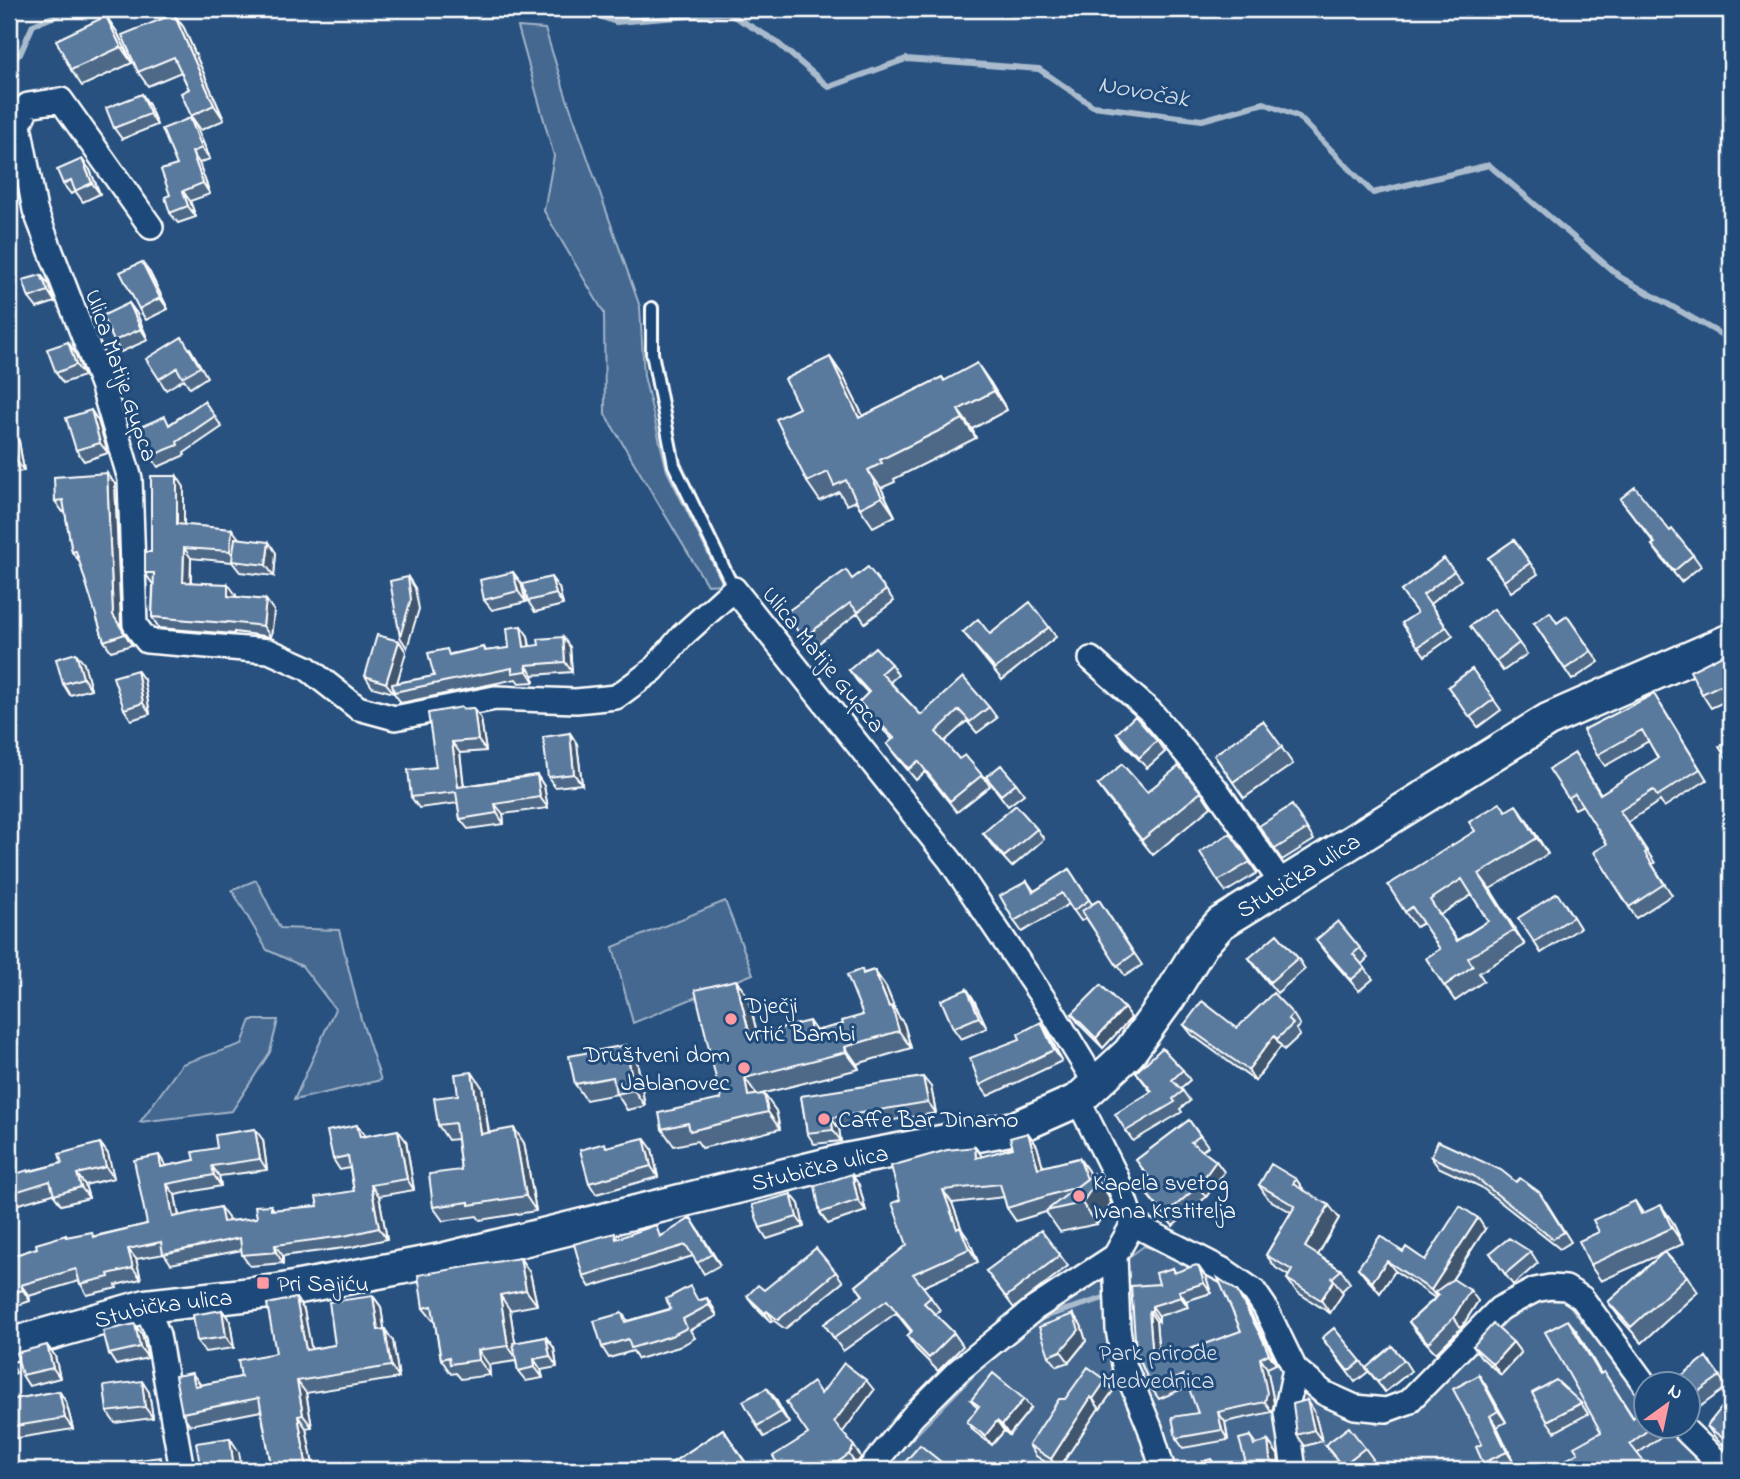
<svg xmlns="http://www.w3.org/2000/svg" width="1740" height="1479" viewBox="0 0 1740 1479" font-family="'Indie Flower',sans-serif">
<style>
.green{fill:#446890;stroke:#a2b4c8;stroke-width:2}
.lines{fill:none;stroke-linecap:round;stroke-linejoin:round}
.stream{stroke:#aabbcd;stroke-width:6}
.lane-casing{stroke:#fff;stroke-width:16}
.street-casing{stroke:#fff;stroke-width:28}
.secondary-casing{stroke:#fff;stroke-width:37}
.lane{stroke:#1f4a7a;stroke-width:10}
.street{stroke:#1f4a7a;stroke-width:23}
.secondary{stroke:#1f4a7a;stroke-width:32}
.wall{fill:#4d6987;stroke:#fff;stroke-width:2;fill-rule:evenodd}
.shaded-wall{fill:#3f556e;stroke:#fff;stroke-width:2}
.building{fill:#5a7a9d;stroke:#fff;stroke-width:2;fill-rule:evenodd}
.poi-dot{fill:#ff9aa2;stroke:#1f4a7a;stroke-width:2.5}
.labels{text-anchor:middle;stroke-width:6;stroke-linejoin:round;paint-order:stroke}
.street-label{font-size:24px;fill:#fff;stroke:#1f4a7a}
.poi-label{font-size:24px;fill:#fff;stroke:#1f4a7a;text-anchor:start}
.park-label{font-size:24px;fill:#dae1e9;stroke:#1f4a7a}
.water-label{font-size:26px;font-style:italic;fill:#d4dde6;stroke:#1f4a7a}
</style>
<rect width="100%" height="100%" fill="#28517f"/>
<filter id="ink" filterUnits="userSpaceOnUse"><feTurbulence type="fractalNoise" baseFrequency=".0143" numOctaves="2"/><feDisplacementMap in="SourceGraphic" scale="14" xChannelSelector="R" yChannelSelector="G"/><feConvolveMatrix kernelMatrix="1 2 1 2 8 2 1 2 1" color-interpolation-filters="sRGB"/></filter>
<g filter="url(#ink)">
<!-- green -->
<path class="green" d="M518,27L545,29L565,93L640,307L644,376L667,471L723,584L707,585L605,414L604,313L544,211L554,156Z
M256,880L280,928L339,930L361,1019L381,1080L294,1100L335,1009L302,966L267,950L232,890Z
M725,901L753,974L633,1023L613,947Z
M251,1020H278L270,1052L232,1111L140,1122L182,1064L242,1044Z
M1144,1246L1181,1258L1236,1291L1253,1307L1264,1326L1284,1377L1343,1412L1379,1424L1417,1407L1515,1313L1543,1301L1565,1300L1645,1402L1646,1426L1666,1427L1716,1470H882L993,1356Z"/>
<g class="lines">
<!-- stream -->
<path class="stream" d="M579,9L616,22L728,13L774,40L829,87L906,59L1039,69L1093,106L1202,120L1264,103L1299,117L1373,193L1489,165L1620,277L1731,340
M9,59L20,54L33,25L72,9
M1034,1320L1104,1298"/>
<!-- lane casing -->
<g class="lane-casing">
<path id="lane" d="M652,308V353L674,465L734,589"/>
</g>
<!-- street casing -->
<g class="street-casing">
<path id="street" d="M151,227L61,100L28,105L19,125L35,210L102,384L130,479L135,625L147,641L269,651L307,668L358,708L395,718L495,698L576,701L616,697L653,670L682,636L734,589L950,860L1053,1013L1096,1084
M1091,659L1151,712L1216,789L1282,884
M1133,1224L1225,1271L1254,1291L1265,1307L1295,1369L1324,1393L1355,1407L1386,1410L1408,1402L1499,1309L1535,1290L1550,1287L1566,1288L1582,1298L1646,1386
M1115,1256L1118,1329L1124,1365L1150,1428L1163,1470
M146,1306L158,1335L182,1470
M1681,1426L1726,1470
M869,1470L913,1416L958,1371L1034,1309L1115,1256L1133,1224L1116,1176L1078,1100
M1294,1470L1286,1412L1295,1369"/>
</g>
<!-- secondary casing -->
<g class="secondary-casing">
<g id="secondary">
<path id="s1" d="M9,1345L146,1306L278,1291L441,1260L846,1160L1015,1128L1078,1100L1129,1053L1168,999L1202,944L1221,923L1548,720L1731,640"/>
</g>
</g>
<!-- lane -->
<use href="#lane" class="lane"/>
<!-- street -->
<use href="#street" class="street"/>
<!-- secondary -->
<use href="#secondary" class="secondary"/>
</g>
<!-- wall -->
<path class="wall" d="M174,14L184,28L224,120L201,130L191,116L189,89L181,72L148,86L138,72Z
M106,16L117,32L132,63L82,86L71,70Z
M142,94L149,105L157,125L122,139L114,128Z
M190,118L197,128L210,159L199,163L210,194L190,201L196,217L178,223L170,213V195Z
M90,170L100,194L83,202L76,192L71,194L63,184Z
M150,273L168,309L146,320L139,309Z
M41,275L49,285L55,302L37,308L29,298Z
M129,303L137,314L148,340L121,352L114,341Z
M68,342L75,353L84,376L63,383L56,373Z
M190,348L207,377L190,388L184,379L166,390L159,379Z
M830,357L843,376L863,416L942,377L945,381L990,382L1007,410L972,429L976,438L894,479L895,482L881,488L895,516L873,527L860,508L856,501L847,505L839,492L820,501L807,482L799,408Z
M204,401L222,427L184,453L185,455L158,467L151,456L170,424Z
M98,421L108,453L84,461L76,450Z
M9,431L19,441L24,471L9,473Z
M115,484L121,625L132,645L111,651L104,641L80,562L72,552L65,511L63,512L55,501Z
M184,487V525L239,538L276,553L274,576L240,572L232,562L191,558V582L236,595V597L266,600L274,611L271,637L234,632V634L159,628L152,617L153,583H152L145,573L151,552Z
M1620,499L1670,531L1693,555L1701,566L1681,582L1660,556L1652,545L1654,543Z
M1514,540L1538,574L1511,592L1488,558Z
M1454,571L1461,580L1430,604L1453,636L1425,656L1402,623L1417,613L1401,591Z
M513,572L521,583L526,602L492,610L484,600Z
M852,579L886,590L894,601L865,623L858,613L811,649L785,613Z
M559,588L563,605L535,612L528,601Z
M1494,609L1527,654L1503,671L1470,626Z
M1567,616L1599,662L1572,680L1534,623H1557Z
M1049,627L1056,637L1002,680L963,632L990,634Z
M528,636L530,646L570,647L572,672L533,675L534,682L519,683L516,679L401,703L394,693L372,687L365,676L399,641L406,652L397,683L434,676L451,654L484,647L486,651L509,648Z
M1726,653L1731,660V701L1730,699L1711,708L1702,694Z
M84,664L91,689L70,695L63,684Z
M891,664L898,675L890,682L921,715L989,707L997,718L977,733L967,721L944,742L959,759L982,775L990,786L957,812L925,772L916,780L895,755L887,744L893,740L867,713L859,702L868,693L857,681L849,670Z
M1472,669L1501,710L1478,727L1448,687Z
M144,680L150,714L131,720L124,709Z
M1661,705L1707,780L1664,807L1660,801L1628,822L1655,863L1652,864L1672,895L1636,918L1629,907L1607,844L1583,805L1575,809L1568,798L1582,764L1601,794L1658,758L1649,741L1605,766L1597,755Z
M474,708L481,719L486,751L460,753L464,786L537,775L544,786L548,808L503,814L504,824L468,829L460,819L458,803L419,808L411,797L436,767L464,709Z
M1263,721L1293,764L1244,798L1214,755Z
M570,733L577,744L582,784L555,787L548,777Z
M1117,733L1157,741L1165,752L1147,768L1124,744Z
M986,777L1016,783L1024,794L1008,806Z
M1098,785L1147,792H1201L1211,807L1153,855L1108,799Z
M1506,811L1527,820L1548,854L1490,889L1525,945L1479,973L1484,981L1455,1001L1426,958L1440,949L1423,923L1416,927L1405,912L1475,831ZM1472,895L1488,921L1457,940L1440,915Z
M1299,816L1314,840L1282,860L1259,826Z
M1037,829L1044,839L1012,867L991,844L983,833Z
M1230,833L1257,873L1226,892L1218,881Z
M1069,869L1092,904L1099,900L1142,965L1125,976L1086,918L1081,921L1069,904L1022,932L1014,921L1027,881L1034,891Z
M1565,904L1580,928L1541,953L1534,942Z
M1316,940L1360,948L1368,958L1362,964L1373,979L1359,991L1324,951Z
M1249,958H1298L1305,969L1277,993L1257,969Z
M874,970L886,987L897,1014L904,1024L911,1048L857,1064L859,1069L761,1094L776,1111L780,1129L702,1148L697,1141L674,1146L662,1129L721,1099L748,997L757,1034L816,1031L843,1024L863,1015L864,973Z
M967,989L974,1000L987,1028L961,1039L953,1028Z
M1124,1008L1131,1018L1103,1048L1080,1025L1072,1014Z
M1293,1014L1300,1025L1296,1029L1300,1035L1284,1050L1281,1046L1255,1081L1192,1035L1184,1025L1237,1028Z
M1048,1033L1062,1061L988,1096L980,1085L1020,1039Z
M637,1061L645,1106L627,1110L617,1094L586,1100L575,1084Z
M1183,1070L1190,1080L1181,1088L1190,1101L1180,1109L1182,1112L1133,1141L1126,1131L1151,1092L1136,1072Z
M482,1087L489,1132L524,1143L536,1211L480,1220L477,1216L443,1221L433,1207L461,1170L457,1139L448,1140L438,1125L458,1095Z
M931,1087L936,1113L839,1129L841,1141L814,1144L807,1133L801,1096Z
M1189,1120L1208,1146L1202,1151L1216,1161L1224,1172L1206,1197L1173,1226L1146,1193L1155,1185L1136,1160Z
M1028,1133L1037,1146L1043,1167L1079,1158L1088,1171L1090,1177L1093,1174L1108,1195L1111,1203L1097,1224L1060,1232L1046,1212L1016,1221L1007,1208L1004,1197L952,1203L962,1230L969,1240L978,1262L923,1287L940,1310L935,1314L954,1333L963,1346L938,1371L916,1349L907,1336L911,1332L896,1313L843,1351L824,1324L863,1296L856,1286L907,1245L900,1200L975,1147L982,1157L1013,1148Z
M365,1136L406,1141L414,1190L379,1196L387,1239L352,1247L283,1256V1263L250,1266L242,1255V1250L171,1264L164,1254L136,1259L141,1279L116,1285L117,1288L87,1295L79,1281L29,1296L30,1301L9,1308V1257L37,1248L66,1235L67,1237L95,1236L147,1224L166,1166L195,1160L263,1140L267,1170L219,1176L221,1186L175,1195L179,1216L228,1218V1221L257,1218L271,1205L274,1210L318,1206L354,1191L350,1168L340,1170L333,1159Z
M100,1143L108,1154L114,1178L85,1185L89,1198L61,1205L53,1194L9,1207V1176L62,1163Z
M608,1147L652,1149L658,1177L596,1194L589,1183Z
M1431,1157L1516,1182L1546,1202L1571,1242L1560,1249L1481,1187L1438,1167Z
M1296,1179L1304,1190L1339,1218L1318,1255L1341,1270L1350,1283L1342,1291L1343,1293L1330,1313L1297,1292L1287,1279L1289,1276L1276,1268L1266,1255L1291,1212L1268,1199L1259,1185Z
M859,1185L866,1211L828,1224L820,1213Z
M791,1194L799,1204L804,1227L767,1239L760,1228Z
M1635,1201L1643,1213L1672,1221L1683,1244L1665,1252L1687,1276L1698,1292L1642,1343L1620,1318L1608,1302L1663,1253L1601,1281L1590,1265L1599,1232Z
M698,1229L720,1265L704,1274L693,1256L590,1287L583,1276L618,1238L662,1235Z
M1485,1229L1452,1280L1478,1301L1461,1328L1436,1353L1417,1333L1409,1322L1435,1298L1395,1271L1380,1293L1366,1278L1358,1268L1403,1252L1425,1260Z
M1531,1252L1538,1263L1513,1285L1490,1253Z
M1060,1255L1068,1266L1014,1308L986,1271Z
M520,1258L530,1273L537,1305L510,1310L515,1343L546,1337L554,1348L557,1367L541,1370L543,1378L526,1381L518,1371L516,1361L489,1365L490,1375L461,1379L456,1373L451,1374L441,1359L435,1323L423,1308Z
M1173,1268L1175,1272L1206,1277L1211,1293L1186,1301L1188,1307L1159,1316V1321H1156L1159,1356L1166,1353L1169,1357L1241,1331L1244,1301L1270,1350L1276,1364L1267,1368L1274,1403L1272,1412L1225,1422L1228,1440L1183,1448L1176,1438L1198,1413L1189,1386L1159,1399L1152,1389L1136,1351L1159,1284Z
M836,1272L843,1282L785,1329L773,1320L771,1322L754,1305L747,1296L764,1290Z
M373,1296L381,1307L384,1329L393,1341L399,1378L306,1393L312,1427L306,1428L314,1470H272L261,1411L190,1425L182,1413L201,1385L241,1377L276,1353L304,1310L311,1349L335,1345Z
M707,1298L714,1309L717,1316L690,1330L695,1338L679,1347L638,1359L633,1351L609,1358L602,1347L622,1313L628,1321Z
M222,1310L230,1321L234,1348L205,1352L197,1341Z
M1073,1314L1081,1325L1086,1341L1069,1362L1057,1366L1049,1356Z
M1576,1330L1601,1374L1604,1372L1633,1417L1646,1426H1657L1663,1435L1637,1454L1650,1470H1571L1578,1453L1601,1432Z
M142,1335L148,1358L116,1365L109,1354Z
M1322,1338L1361,1361L1368,1372L1355,1382Z
M1513,1342L1521,1353L1501,1375L1481,1357L1473,1346Z
M55,1356L60,1378L29,1386L22,1375Z
M1706,1357L1727,1387L1697,1409L1688,1396Z
M9,1358L12,1363L16,1373L9,1375Z
M1404,1360L1411,1371L1385,1392L1366,1368Z
M1479,1375L1486,1386L1506,1422L1497,1427L1514,1463L1498,1470H1489L1483,1463Z
M1106,1380L1113,1391L1100,1409L1099,1408L1058,1470L1036,1456L1029,1445L1065,1399Z
M767,1388L775,1398L789,1423L764,1437L757,1426Z
M874,1390L842,1432L861,1457L856,1465L849,1470H781L808,1434L821,1393Z
M59,1391L66,1402L73,1429L12,1439L9,1434V1400Z
M149,1392L153,1418L115,1423L107,1412Z
M1731,1396V1451L1717,1440L1707,1426Z
M971,1400L1031,1408L1009,1435L1004,1431L992,1445L974,1431L967,1422L978,1409Z
M1307,1400L1314,1411L1322,1441L1305,1446L1297,1435Z
M1581,1403L1588,1414L1555,1432L1547,1421Z
M723,1429L751,1470H661Z
M1251,1436L1257,1444L1268,1441L1278,1455L1280,1470H1248Z
M1325,1445L1365,1448L1373,1459L1358,1470H1344Z"/>
<!-- shaded-wall -->
<path class="shaded-wall" d="M174,14L184,28L224,120L214,105Z
M106,16L117,32L132,63L121,47Z
M142,94L149,105L157,125L150,114Z
M190,118L197,128L210,159L202,148Z
M192,152L199,163L210,194L203,183Z
M82,159L90,170L100,194L92,183Z
M183,191L190,201L196,217L188,206Z
M142,262L150,273L168,309L160,298Z
M41,275L49,285L55,302L48,291Z
M129,303L137,314L148,340L141,329Z
M68,342L75,353L84,376L76,365Z
M830,357L843,376L873,436L859,418Z
M977,363L990,382L1007,410L994,391Z
M91,410L98,421L108,453L100,443Z
M958,410L972,429L976,438L963,419Z
M11,431L19,441L24,471L16,460Z
M868,470L881,488L895,516L882,497Z
M107,473L115,484L121,625L132,645L113,615Z
M177,476L184,487V535L177,524Z
M232,529L240,540L238,562L230,551Z
M269,542L276,553L274,576L266,565Z
M184,548L191,558L190,593L183,582Z
M513,572L521,583L526,602L518,591Z
M408,577L415,588L419,609L407,648L400,637Z
M551,577L559,588L563,605L556,594Z
M228,584L236,595L235,606L228,596Z
M266,600L274,611L271,637L263,626Z
M521,626L528,636L531,657L524,647Z
M563,637L570,647L572,672L565,662Z
M399,641L406,652L394,693L386,683Z
M76,653L84,664L91,689L83,678Z
M526,665L533,675L534,682L527,671Z
M137,670L144,680L150,714L143,703Z
M474,708L481,719L486,751L478,740Z
M570,733L577,744L582,784L574,774Z
M452,742L460,753L465,798L458,787Z
M537,775L544,786L548,808L540,797Z
M495,804L503,814L504,824L497,813Z
M1516,805L1527,820L1548,854L1537,838Z
M1479,874L1490,889L1525,945L1514,930Z
M874,970L886,987L897,1014L904,1024L911,1048L899,1031Z
M736,980L748,997L762,1053L750,1036Z
M967,989L974,1000L987,1028L979,1017Z
M1124,1008L1131,1018L1103,1048L1096,1038Z
M809,1021L821,1038L811,1032Z
M1041,1022L1048,1033L1062,1061L1054,1050Z
M1274,1036L1281,1046L1255,1081L1248,1070Z
M626,1045L637,1061L645,1106L634,1090Z
M845,1047L857,1064L859,1069L846,1052Z
M472,1072L482,1087L491,1148L481,1134Z
M923,1077L931,1087L936,1113L928,1102Z
M745,1078L757,1095L748,1096Z
M764,1094L776,1111L780,1129L768,1112Z
M831,1118L839,1129L841,1141L833,1130Z
M357,1125L365,1135L360,1137Z
M514,1128L524,1143L536,1211L526,1196Z
M255,1129L263,1140L267,1170L260,1159Z
M398,1130L406,1141L414,1190L407,1179Z
M1028,1133L1037,1146L1047,1181L1038,1168Z
M644,1138L652,1149L658,1177L651,1166Z
M100,1143L108,1154L114,1178L106,1167Z
M975,1147L984,1159L976,1158Z
M159,1155L166,1166L161,1167Z
M1079,1158L1088,1171L1093,1186V1174L1108,1195L1111,1203L1097,1224L1082,1203L1088,1184Z
M1216,1161L1224,1172L1206,1197L1198,1186Z
M212,1166L219,1176L221,1186L214,1175Z
M77,1174L85,1185L89,1198L81,1187Z
M852,1174L859,1185L866,1211L858,1200Z
M1296,1179L1305,1192L1293,1184Z
M167,1184L175,1195L181,1228L173,1217Z
M371,1185L379,1196L387,1239L379,1228Z
M943,1190L952,1203L962,1230L969,1240L978,1262L957,1229Z
M791,1194L799,1204L804,1227L797,1217Z
M1329,1205L1339,1218L1315,1260L1305,1247Z
M1661,1205L1672,1221L1683,1244L1672,1228Z
M220,1207L228,1218L231,1233L223,1222Z
M691,1218L698,1229L720,1265L712,1254Z
M1478,1218L1485,1229L1440,1298L1435,1292L1439,1299V1301L1431,1290Z
M275,1245L283,1256V1263L276,1252Z
M128,1249L136,1259L141,1279L133,1268Z
M520,1258L530,1273L537,1305L526,1290Z
M1387,1261L1395,1271L1380,1293L1372,1282Z
M1199,1267L1206,1277L1211,1293L1204,1283Z
M1334,1280L1343,1293L1330,1313L1321,1300Z
M21,1285L29,1296L30,1301L23,1290Z
M1470,1290L1478,1301L1461,1328L1454,1317Z
M1179,1291L1186,1301L1188,1307L1181,1297Z
M1237,1291L1244,1301L1270,1350L1276,1364L1269,1354Z
M500,1295L510,1310L518,1361L508,1346Z
M373,1296L381,1307L386,1342L378,1330Z
M296,1298L304,1310L314,1362L306,1350Z
M707,1298L714,1309L717,1316L709,1305Z
M1152,1306L1159,1316V1321L1152,1311Z
M222,1310L230,1321L234,1348L226,1337Z
M767,1311L773,1320L771,1322L765,1313Z
M1149,1311L1156,1321L1160,1368L1153,1358Z
M1073,1314L1081,1325L1086,1341L1069,1362L1061,1351Z
M1568,1320L1576,1330L1607,1385L1600,1374Z
M135,1324L142,1335L148,1358L140,1347Z
M385,1329L393,1341L399,1378L391,1366Z
M546,1337L554,1348L557,1367L550,1356Z
M1513,1342L1521,1353L1501,1375L1493,1364Z
M47,1345L55,1356L60,1378L53,1368Z
M478,1350L489,1365L490,1375L479,1360Z
M1260,1358L1267,1368L1274,1403L1272,1412L1265,1402Z
M534,1359L541,1370L543,1378L535,1367Z
M192,1373L200,1384L203,1398L195,1386Z
M1479,1375L1486,1386L1506,1422L1498,1411Z
M866,1380L874,1390L842,1433L834,1422Z
M1106,1380L1113,1391L1100,1409L1093,1399Z
M142,1381L149,1392L153,1418L145,1407Z
M297,1381L306,1393L312,1427L303,1415Z
M767,1388L775,1398L789,1423L781,1412Z
M59,1391L66,1402L73,1429L65,1418Z
M1091,1397L1099,1408L1058,1470L1051,1459Z
M1024,1399L1031,1408L1009,1435L1002,1425Z
M1307,1400L1314,1411L1322,1441L1314,1430Z
M1218,1412L1225,1422L1228,1440L1222,1430Z
M298,1416L306,1428L314,1470L307,1469Z
M1490,1416L1497,1427L1514,1463L1507,1452Z
M997,1421L1004,1431L992,1445L985,1436Z
M230,1438L239,1452L242,1470H234Z
M1268,1441L1278,1455L1280,1470H1278L1270,1459Z
M854,1446L861,1457L856,1465L849,1454Z
M160,1457L167,1468L168,1470H162Z
M1211,1459L1219,1470H1214Z"/>
<!-- building -->
<path class="building" d="M174,14L214,105L191,116L181,93L189,89L174,57L138,72L122,35Z
M106,16L121,47L71,70L56,40Z
M142,94L150,114L114,128L106,108Z
M190,118L202,148L192,152L203,183L183,191L188,206L170,213L165,197L170,195L161,170L177,165L162,129Z
M82,159L92,183L75,191L71,180L63,184L57,170Z
M142,262L160,298L139,309L120,272Z
M41,275L48,291L29,298L23,280Z
M129,303L141,329L114,341L102,316Z
M182,337L200,367L182,377L177,368L159,379L146,359Z
M68,342L76,365L56,373L47,349Z
M830,357L859,418L942,377L944,381L977,363L994,391L958,410L963,419L880,460L882,463L868,470L882,497L860,508L846,480L834,486L828,472L807,482L776,419L799,408L785,379Z
M204,401L215,416L177,442L178,445L151,456L138,428L165,416L169,425Z
M91,410L100,443L76,450L66,418Z
M9,431H11L16,460L9,461Z
M107,473L113,615L125,634L104,641L76,551L72,552L63,500L55,501L54,477Z
M151,476H177V524L232,529L230,551L184,548L183,582L228,584V596L266,600L263,626L227,622L226,623L152,617L154,573H145V552H151Z
M1635,487L1670,531L1672,529L1693,555L1674,571L1652,545L1655,543L1620,499Z
M235,538L269,542L266,565L232,561Z
M1514,540L1530,563L1504,581L1488,558Z
M1444,558L1454,571L1423,595L1446,627L1418,647L1402,623L1417,613L1401,591Z
M868,567L886,590L858,612L850,603L803,638L785,613L846,570L852,579Z
M513,572L518,591L484,600L480,580Z
M408,577L411,599L400,637L390,581Z
M551,577L556,594L528,601L523,584Z
M1030,602L1049,627L995,669L963,632L978,619L990,634Z
M1494,609L1519,643L1496,661L1470,626Z
M1550,612L1557,623L1567,616L1591,651L1565,669L1534,623Z
M521,626L524,647L539,645L538,639L563,637L565,662L526,665L527,671L512,673V668L394,692L392,684L434,676L428,653L447,649L449,655L484,647L485,651L509,648L507,628Z
M377,635L399,641L386,683L365,676Z
M875,647L891,664L881,673L921,715L963,677L989,707L970,722L959,710L936,732L959,759L965,755L982,775L950,801L918,761L909,769L887,744L894,738L859,702L869,692L849,670Z
M76,653L83,678L63,684L56,659Z
M1726,653L1731,662V701L1720,685L1702,694L1690,671Z
M1472,669L1494,699L1470,717L1448,687Z
M137,670L143,703L124,709L113,677Z
M1654,694L1700,769L1657,796L1653,790L1620,811L1647,852L1645,853L1664,884L1629,907L1594,852L1607,844L1575,794L1568,798L1549,769L1575,753L1600,794L1658,758L1642,730L1597,755L1583,730Z
M462,707L463,709L474,708L478,740L452,742L458,787L537,775L540,797L495,804L497,813L460,819L456,792L411,797L408,770L436,767L428,713Z
M1135,716L1157,741L1139,758L1117,733Z
M1263,721L1282,747L1233,782L1214,755Z
M570,733L574,774L548,777L543,737Z
M1731,738V765L1719,747Z
M1122,764L1147,792L1179,766L1201,792L1142,840L1098,785Z
M1001,765L1016,783L1001,795L986,777Z
M1500,803L1506,811L1516,805L1537,838L1479,874L1514,930L1468,958L1473,966L1444,986L1426,958L1440,949L1412,907L1405,912L1388,885L1475,831L1469,822ZM1462,879L1488,921L1457,941L1430,900Z
M1016,805L1037,829L1004,857L983,833Z
M1292,805L1307,829L1275,849L1259,826Z
M1230,833L1250,862L1218,881L1200,852Z
M1069,869L1089,900L1073,911L1062,893L1014,921L1000,896L1027,881L1033,892Z
M1557,893L1573,917L1534,942L1518,918Z
M1099,900L1134,954L1117,966L1082,911Z
M1338,921L1360,948L1353,954L1365,968L1351,980L1316,940Z
M1277,934L1298,958L1270,982L1249,958Z
M862,969L863,974L874,970L889,1007L892,1006L899,1031L845,1047L846,1052L745,1078L748,1096L764,1094L768,1112L690,1131L688,1123L662,1129L659,1113L721,1099L695,990L736,980L750,1036L809,1021L811,1032L843,1024L842,1021L863,1015L847,975Z
M1101,985L1124,1008L1096,1038L1072,1014Z
M967,989L979,1017L953,1028L941,1000Z
M1273,993L1293,1014L1288,1019L1293,1024L1277,1039L1274,1036L1248,1070L1184,1025L1202,1001L1237,1028Z
M1041,1022L1054,1050L980,1085L970,1058L1020,1039L1018,1034Z
M626,1045L634,1090L616,1094L613,1077L575,1084L569,1056Z
M1162,1048L1183,1070L1172,1080L1183,1091L1173,1099L1175,1102L1126,1131L1115,1114L1152,1091L1136,1072Z
M472,1072L481,1134L514,1128L526,1196L469,1205V1202L433,1207L429,1174L461,1170L455,1123L438,1125L434,1098L458,1095L455,1074Z
M923,1077L928,1102L831,1118L833,1130L807,1133L801,1096Z
M1189,1120L1200,1136L1191,1142L1216,1161L1198,1186L1165,1215L1146,1193L1155,1185L1136,1160Z
M357,1125L360,1137L398,1130L407,1179L371,1185L379,1228L344,1236L275,1245L276,1252L242,1255L240,1238L163,1254L161,1242L128,1249L133,1268L108,1274L109,1277L80,1284L76,1269L21,1285L23,1290L9,1294V1257L37,1248L36,1244L66,1235V1237L92,1232L93,1237L147,1224L134,1160L159,1155L161,1167L195,1160L193,1152L217,1148L215,1135L255,1129L260,1159L212,1166L214,1175L167,1184L173,1217L220,1207L223,1222L257,1218L255,1206L271,1205V1210L318,1206L316,1197L354,1191L348,1156L333,1159L327,1131Z
M1028,1133L1038,1168L1079,1158L1087,1179L1076,1187L1007,1208L1000,1184L943,1190L957,1229L960,1227L969,1249L913,1274L931,1297L924,1303L954,1333L929,1358L907,1336L912,1331L887,1300L834,1338L824,1324L863,1295L856,1286L907,1245L892,1203L900,1200L891,1166L947,1150L975,1147L976,1158L1013,1148L1010,1138Z
M644,1138L651,1166L589,1183L580,1150L605,1143L606,1147Z
M1438,1141L1501,1170L1516,1182L1520,1178L1539,1192L1564,1232L1553,1239L1474,1176L1431,1157Z
M100,1143L106,1167L77,1174L81,1187L54,1195L50,1181L9,1194V1176L28,1170V1172L62,1163L59,1154Z
M1271,1164L1296,1179L1293,1184L1329,1205L1305,1247L1341,1270L1332,1278L1334,1280L1321,1300L1287,1279L1292,1270L1266,1255L1295,1206L1259,1185Z
M852,1174L858,1200L820,1213L815,1186Z
M1093,1174L1096,1182L1082,1203L1046,1211Z
M791,1194L797,1217L760,1228L752,1205Z
M1635,1201L1641,1214L1661,1205L1672,1228L1590,1265L1579,1241L1599,1232L1593,1220Z
M1460,1206L1478,1218L1431,1290L1387,1261L1372,1282L1358,1268L1380,1236L1403,1252L1406,1247L1425,1260Z
M691,1218L712,1254L697,1263L686,1245L583,1276L574,1244L615,1233L616,1239L656,1225L660,1237Z
M1041,1230L1060,1255L1006,1297L986,1271Z
M1509,1238L1531,1252L1505,1274L1490,1253Z
M816,1248L836,1272L778,1320L767,1311L765,1313L747,1296L758,1285L764,1290Z
M1664,1252L1687,1276L1631,1327L1608,1302Z
M520,1258L526,1290L500,1295L508,1346L478,1350L479,1360L450,1364L449,1357L441,1359L432,1306L423,1308L418,1275Z
M1196,1265L1199,1267L1204,1283L1179,1291L1181,1297L1152,1306V1311H1149L1153,1358L1166,1353L1168,1357L1241,1331L1218,1278L1237,1291L1263,1340L1269,1354L1260,1358L1267,1393L1265,1402L1218,1412L1222,1430L1176,1438L1172,1417L1198,1413L1184,1375L1152,1389L1136,1351L1131,1286L1159,1284L1156,1273L1173,1268L1174,1273Z
M1453,1279L1470,1290L1454,1317L1428,1343L1409,1322L1439,1295L1435,1292Z
M690,1286L698,1301L707,1298L709,1305L683,1319L687,1328L671,1336L631,1348L628,1339L602,1347L594,1321L622,1313L625,1322L671,1309L666,1299Z
M373,1296L378,1330L385,1329L391,1366L297,1381L303,1415L298,1416L307,1469L272,1470L259,1398L182,1413L175,1376L192,1373L195,1386L241,1377L238,1360L276,1353L267,1304L296,1298L306,1350L335,1345L329,1302Z
M222,1310L226,1337L197,1341L193,1315Z
M1073,1314L1079,1330L1061,1351L1049,1356L1039,1327Z
M1568,1320L1600,1374L1604,1372L1633,1418L1644,1409L1646,1411V1426H1653L1630,1444L1647,1466L1641,1470H1592L1590,1468L1586,1470H1571L1566,1460L1578,1453L1574,1447L1601,1432L1545,1332Z
M135,1324L140,1347L109,1354L103,1331Z
M1493,1324L1513,1342L1493,1364L1473,1346Z
M1334,1328L1361,1361L1348,1371L1322,1338Z
M546,1337L550,1356L534,1359L535,1367L518,1371L513,1343Z
M47,1345L53,1368L22,1375L16,1353Z
M1392,1346L1404,1360L1378,1382L1366,1368Z
M1706,1357L1720,1376L1689,1398L1688,1396V1384H1679L1676,1380Z
M844,1363L866,1380L834,1422L854,1446L849,1454L827,1470H781L773,1456L808,1434L786,1402L813,1382L821,1394Z
M1088,1367L1106,1380L1093,1399L1091,1397L1051,1459L1029,1445L1059,1399H1065Z
M993,1373L1024,1399L1002,1425L997,1421L985,1436L967,1422L979,1406L971,1400Z
M1479,1375L1498,1411L1490,1416L1507,1452L1483,1463L1476,1447L1482,1444L1453,1389Z
M1556,1380L1581,1403L1547,1421L1532,1393Z
M142,1381L145,1407L107,1412L104,1386Z
M767,1388L781,1412L757,1426L743,1401Z
M59,1391L65,1418L9,1427V1400Z
M1731,1396V1437L1728,1442L1707,1426Z
M1307,1400L1314,1430L1297,1435L1293,1404Z
M1349,1427L1365,1448L1342,1466L1325,1445Z
M723,1429L750,1470H734L726,1460L710,1470H661Z
M1251,1436L1254,1445L1268,1441L1270,1459L1275,1466L1264,1470H1248L1239,1439Z
M230,1438L234,1470H201L196,1443Z
M920,1445L951,1470H898Z
M160,1457L162,1470H131L130,1461Z
M1211,1459L1214,1470H1176V1469Z"/>
</g>
<!-- markers -->
<g class="poi-dot">
<circle cx="731" cy="1019" r="7"/>
<circle cx="744" cy="1068" r="7"/>
<circle cx="824" cy="1119" r="7"/>
<circle cx="1079" cy="1196" r="7"/>
<rect x="256" y="1276" width="14" height="14" rx="3.5"/>
</g>
<g class="labels">
<!-- street labels -->
<g class="street-label">
<text transform="translate(122 375) rotate(71)" y="8">Ulica Matije Gupca</text>
<text transform="translate(824 659) rotate(51)" y="8">Ulica Matije Gupca</text>
<text dy="8" stroke="none"><textPath href="#s1" startOffset="1419">Stubička ulica</textPath></text>
<text dy="8" stroke="none"><textPath href="#s1" startOffset="831">Stubička ulica</textPath></text>
<text dy="8" stroke="none"><textPath href="#s1" startOffset="159">Stubička ulica</textPath></text>
</g>
<!-- poi labels -->
<g class="poi-label">
<text x="745" y="1013">Dječji<tspan x="745" dy="28">vrtić Bambi</tspan></text>
<text x="730" y="1062" text-anchor="end">Društveni dom<tspan x="730" dy="28">Jablanovec</tspan></text>
<text x="838" y="1127">Caffe Bar Dinamo</text>
<text x="1093" y="1190">Kapela svetog<tspan x="1093" dy="28">Ivana Krstitelja</tspan></text>
<text x="277" y="1291">Pri Sajiću</text>
</g>
<!-- park labels -->
<g class="park-label">
<text x="1158" y="1360">Park prirode<tspan x="1158" dy="28">Medvednica</tspan></text>
</g>
<!-- water labels -->
<g class="water-label">
<text transform="translate(1144 90) rotate(10)" y="9">Novočak</text>
</g>
</g>
<!-- margin -->
<rect width="1740" height="1479" fill="none" stroke="#1f4a7a" stroke-width="35"/>
<rect x="18" y="18" width="1705" height="1444" fill="none" stroke="#fff" stroke-width="2.5" filter="url(#ink)"/>
<!-- north arrow -->
<g transform="translate(1667 1405) rotate(33)"><circle r="33" fill="#1f4a7a" stroke="#7992af" stroke-width="2"/>
<path d="M0-5L12 26L0 18L-12 26Z" fill="#ff9aa2"/>
<text y="-10" font-size="19" font-weight="bold" text-anchor="middle" fill="#ffffff">N</text>
</g>
</svg>
